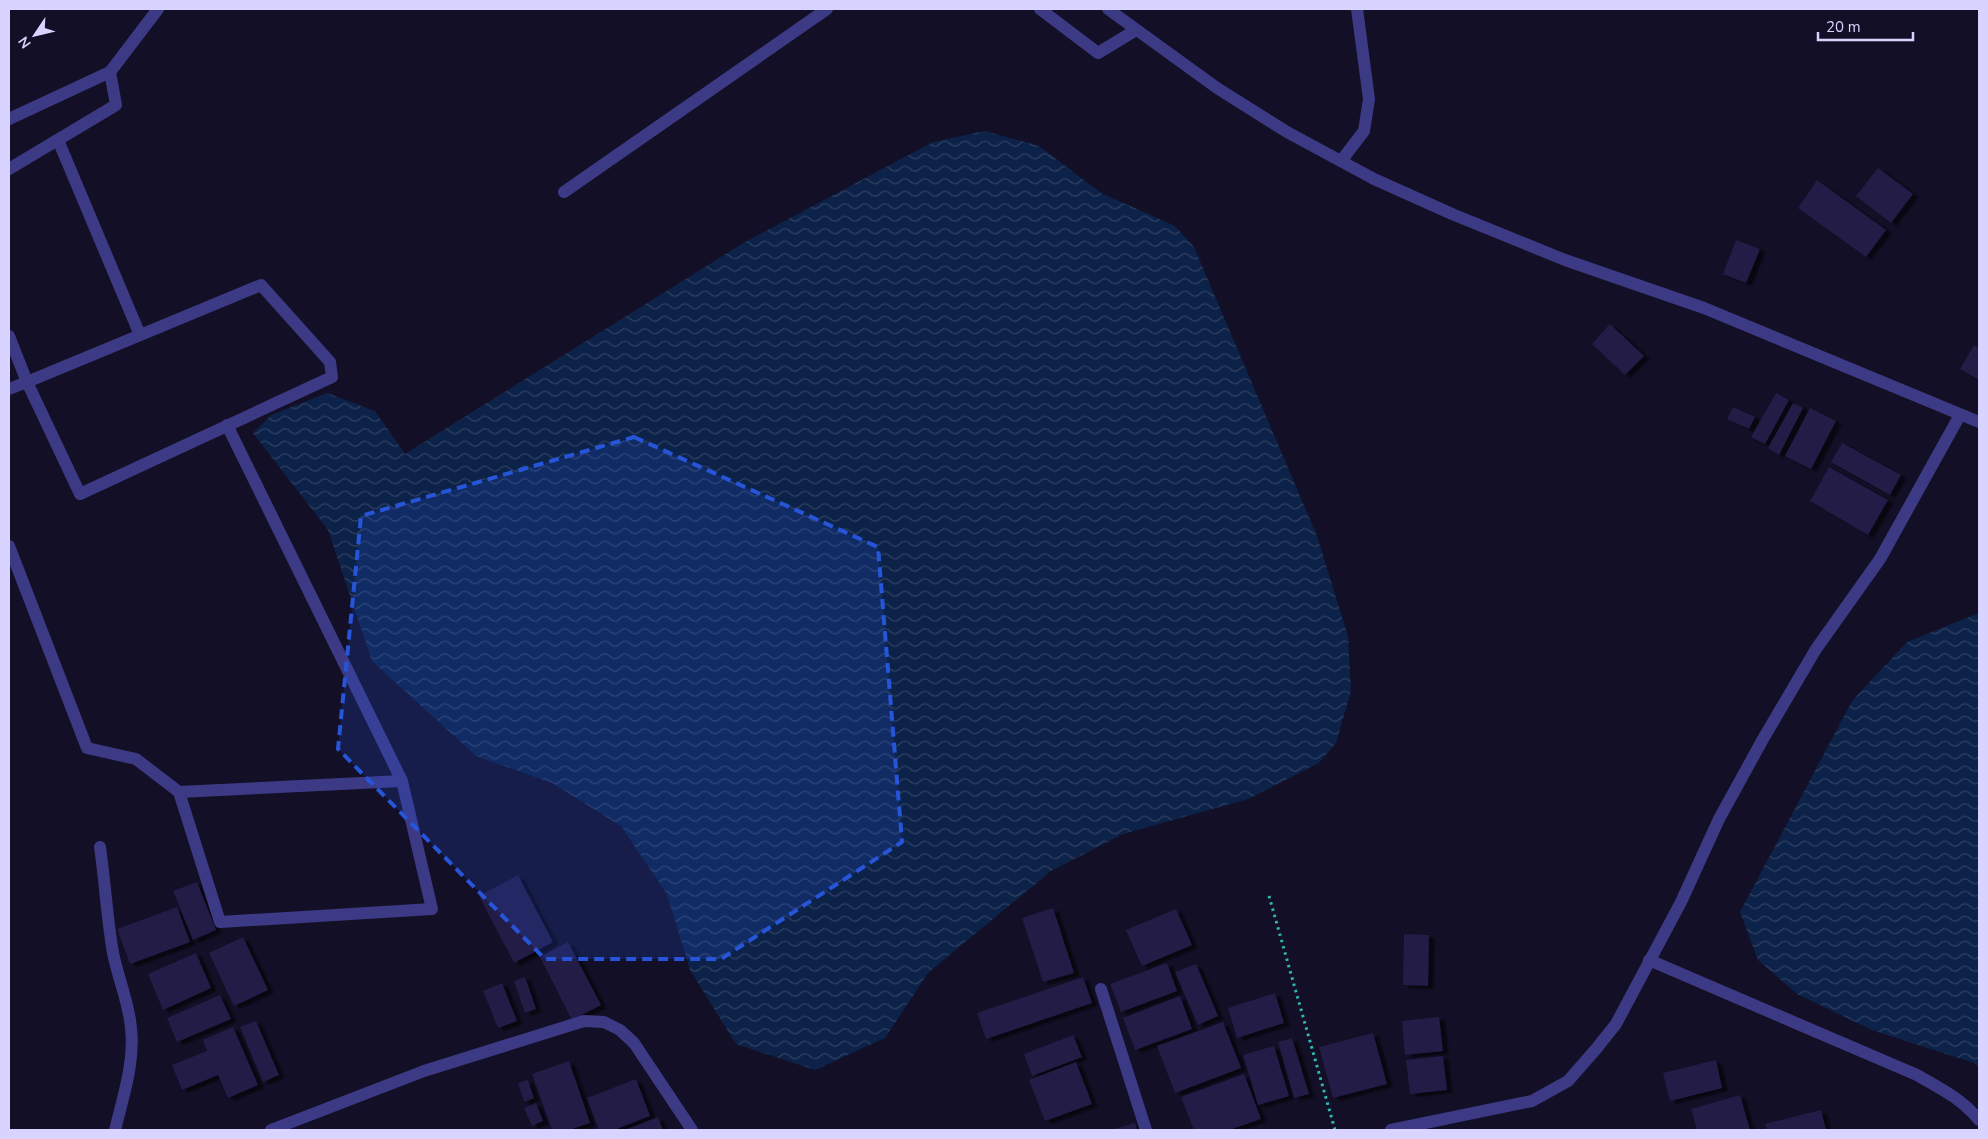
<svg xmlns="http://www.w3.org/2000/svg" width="1988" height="1139" viewBox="0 0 1988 1139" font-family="'Nunito Sans',sans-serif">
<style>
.water{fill:url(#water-waves)}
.building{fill:#241b47;filter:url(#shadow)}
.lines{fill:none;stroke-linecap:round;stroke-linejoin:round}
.path{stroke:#2fb8b0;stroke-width:3;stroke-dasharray:2.5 4;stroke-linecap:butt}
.service{stroke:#3d3a85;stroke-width:12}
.minor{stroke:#3d3a85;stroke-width:12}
.tertiary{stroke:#3d3a85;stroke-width:12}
.marked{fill:#2655da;fill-opacity:0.2;stroke:#2655da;stroke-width:4;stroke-dasharray:10 6;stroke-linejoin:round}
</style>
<defs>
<pattern id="water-waves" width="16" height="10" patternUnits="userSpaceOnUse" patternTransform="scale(1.25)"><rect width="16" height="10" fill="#0c2248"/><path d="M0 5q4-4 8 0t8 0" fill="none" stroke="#2f4163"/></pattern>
<filter id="shadow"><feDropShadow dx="5.5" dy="3" stdDeviation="1" flood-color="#0009"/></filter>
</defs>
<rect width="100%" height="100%" fill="#130f26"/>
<!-- water -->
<path class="water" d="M985,131L1039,146L1101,193L1175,226L1194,247L1317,536L1348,636L1351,691L1336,743L1319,763L1248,799L1123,834L1051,871L928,973L885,1038L815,1070L736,1044L690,970L667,894L621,826L552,783L476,756L372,661L328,530L253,433L271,415L327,393L375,411L405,454L745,242L933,142Z
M1979,613V1068L1974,1063L1872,1030L1797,994L1758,960L1740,912L1852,701L1907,642Z"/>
<!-- building -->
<path class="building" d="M1878,168L1913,194L1891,223L1856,196Z
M1817,180L1886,230L1866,257L1798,208Z
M1736,240L1760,249L1746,283L1723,274Z
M1610,324L1644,356L1625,375L1592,344Z
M1974,345L1979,348V380L1960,369Z
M1776,393L1789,400L1765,444L1751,437Z
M1793,403L1803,408L1779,455L1768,448Z
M1733,407L1755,417L1749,429L1727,419Z
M1810,408L1836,421L1811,469L1785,456Z
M1842,443L1901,475L1890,495L1831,462Z
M1829,467L1888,500L1868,535L1810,501Z
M518,875L553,942L514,963L479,896Z
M197,882L216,930L193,940L173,891Z
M177,907L190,942L130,964L117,929Z
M1053,908L1074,973L1043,982L1022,918Z
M1176,909L1192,945L1142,966L1126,930Z
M1404,934L1429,935L1428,986L1403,985Z
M243,937L268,990L234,1006L209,953Z
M568,942L601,1005L572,1020L540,957Z
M196,953L211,988L163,1010L148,974Z
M1167,963L1177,991L1121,1012L1110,984Z
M1196,964L1218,1016L1198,1025L1175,972Z
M525,977L536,1009L525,1013L514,981Z
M1083,977L1092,1003L986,1039L977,1013Z
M502,983L517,1021L498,1028L483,991Z
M1275,993L1284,1023L1237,1038L1228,1008Z
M220,995L231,1019L177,1042L167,1018Z
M1180,996L1192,1029L1135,1050L1123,1018Z
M1439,1017L1443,1051L1405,1055L1402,1021Z
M256,1021L279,1075L263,1082L240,1027Z
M1223,1022L1241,1068L1175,1093L1157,1046Z
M233,1027L258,1085L228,1098L218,1075L182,1090L172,1065L207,1051L203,1040Z
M1373,1033L1387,1084L1333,1098L1319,1047Z
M1073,1035L1082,1057L1032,1076L1024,1054Z
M1292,1038L1309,1094L1294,1098L1278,1042Z
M1274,1046L1289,1096L1258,1105L1243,1055Z
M1443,1056L1447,1090L1410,1094L1406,1060Z
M1716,1060L1722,1088L1670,1101L1663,1073Z
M569,1061L590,1123L569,1130H552L532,1074Z
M1076,1062L1092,1104L1045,1121L1029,1080Z
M1244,1074L1261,1119L1229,1130H1194L1181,1097Z
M636,1079L650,1116L614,1130H599L587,1098Z
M528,1080L534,1098L524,1102L518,1083Z
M1740,1095L1750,1130H1697L1691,1109Z
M536,1103L543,1121L532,1126L524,1108Z
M1821,1110L1826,1130H1767L1765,1124Z
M658,1117L663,1130H625Z
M1135,1123L1137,1130H1111Z"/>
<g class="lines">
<!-- path -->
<path class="path" d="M1269,896L1335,1130"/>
<!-- service -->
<path class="service" d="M1040,9L1098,53L1136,30
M564,192L827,9
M1649,960L1917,1075C1940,1088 1962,1099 1979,1120"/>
<!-- minor -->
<path class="minor" d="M9,119L110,72L158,9
M58,140L140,335
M1341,161L1364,131L1369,99L1357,9
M9,169L116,105L110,72
M9,336L27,382L80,494L332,377L330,362L261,285L27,382L9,389
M9,546L87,748L136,759L179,792L220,922L432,909L402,781L227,425
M179,792L402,781
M100,847C105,882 107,918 113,953C118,978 129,1003 131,1028C135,1062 123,1097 115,1130
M1101,989L1146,1130
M271,1130L424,1071L584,1021L604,1022L620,1030L634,1043L692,1130
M1391,1130L1532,1101L1568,1081L1596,1049L1616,1024L1681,902L1719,819L1763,739L1816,649L1880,559L1960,415"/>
<!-- tertiary -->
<path class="tertiary" d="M1108,9L1217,88L1287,132L1374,179L1452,214L1565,260L1704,308L1979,422"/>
</g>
<!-- marked area -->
<path class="marked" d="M634,437L878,547L902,842L721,959H545L338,749L361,516Z"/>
<!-- border -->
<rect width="1988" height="1139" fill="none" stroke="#d9d4ff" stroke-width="20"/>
<!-- north arrow -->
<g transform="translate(35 35) rotate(235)" stroke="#130f26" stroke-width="4" paint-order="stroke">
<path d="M0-4L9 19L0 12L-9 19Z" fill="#d9d4ff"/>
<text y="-8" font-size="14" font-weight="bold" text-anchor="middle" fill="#d9d4ff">N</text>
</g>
<!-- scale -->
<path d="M1818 32v8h95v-8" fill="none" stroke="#d9d4ff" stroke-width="2.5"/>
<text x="1826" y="32" font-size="15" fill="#d9d4ff" stroke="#130f26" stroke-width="4" paint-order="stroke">20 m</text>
</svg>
